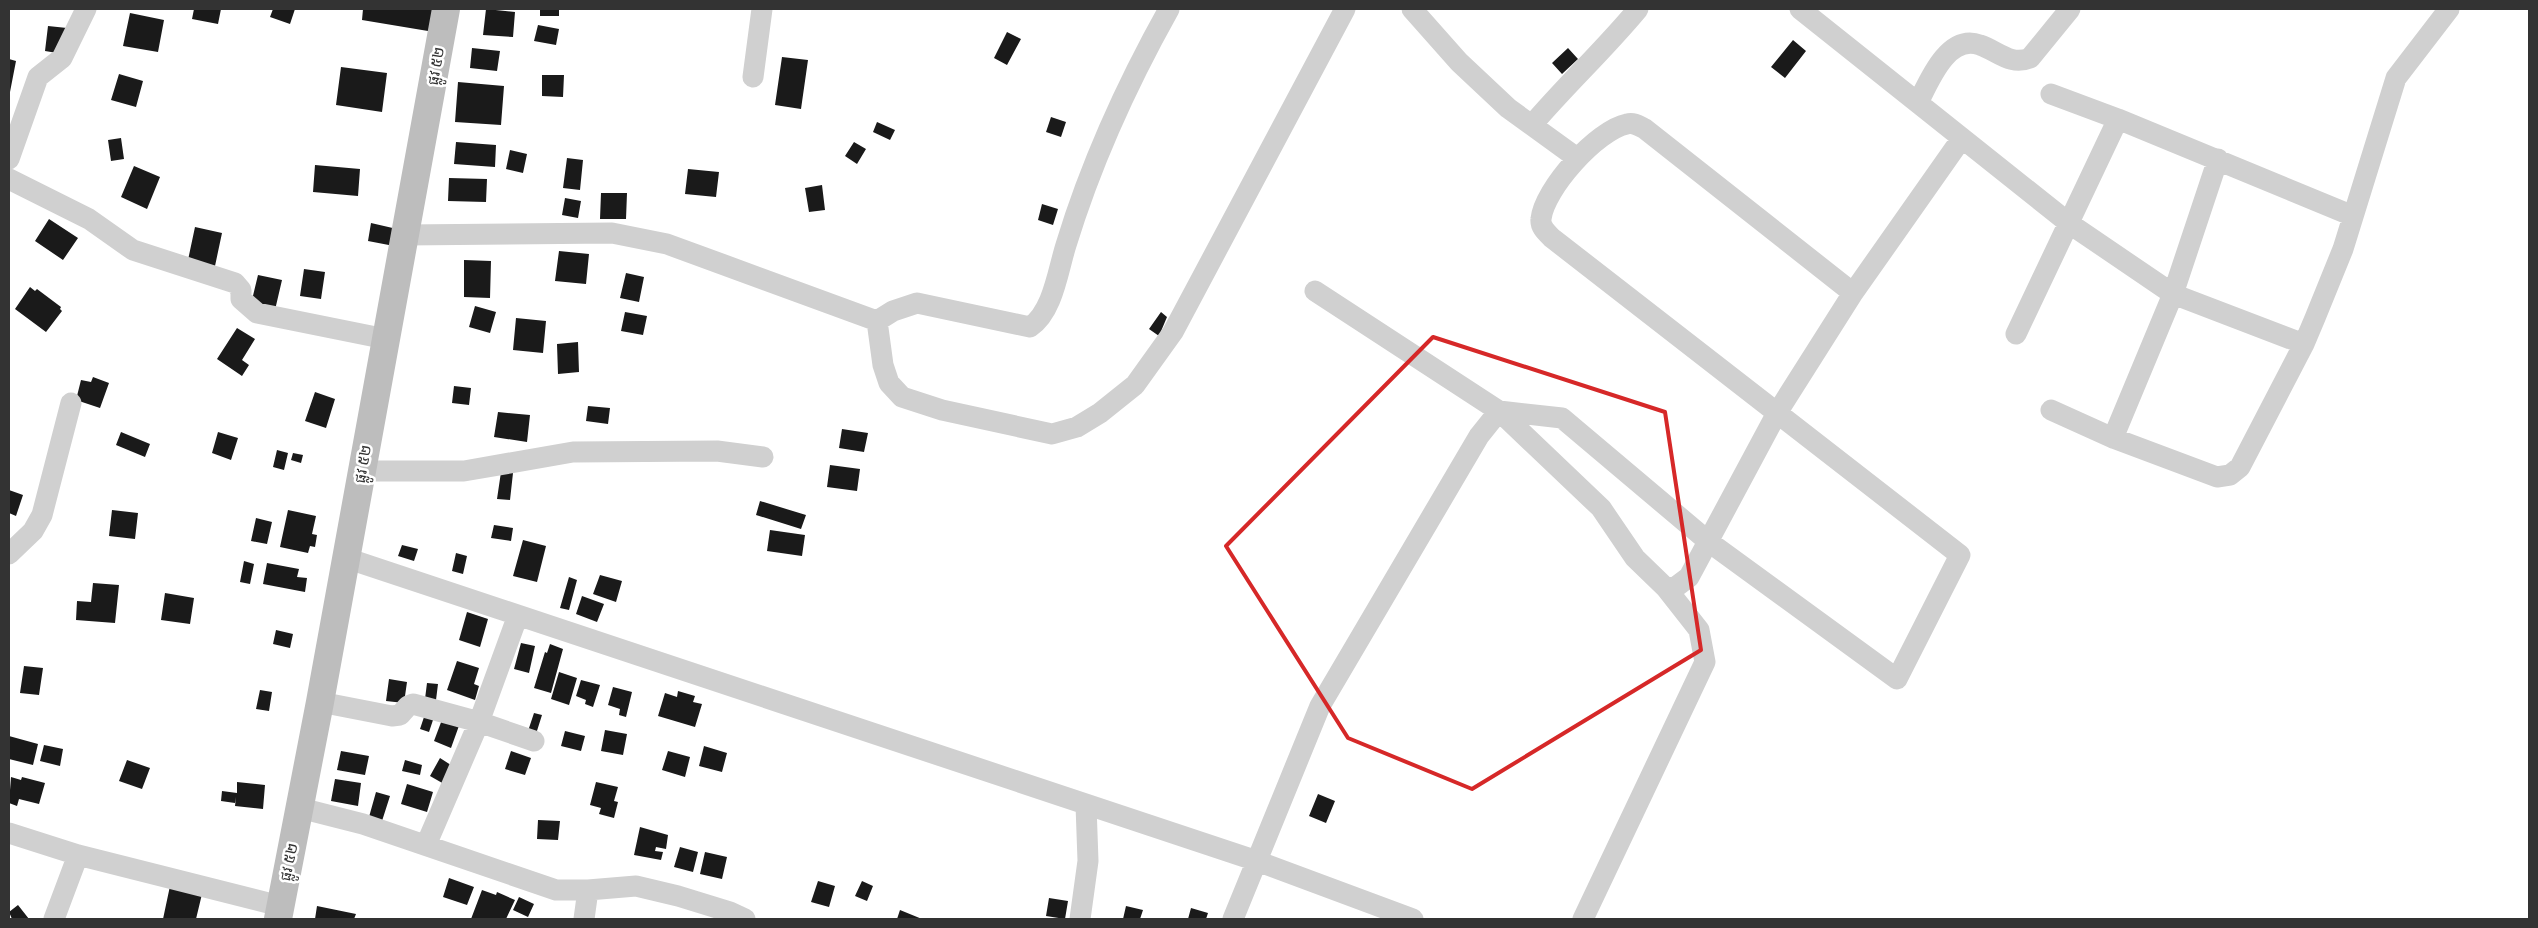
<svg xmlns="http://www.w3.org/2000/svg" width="2538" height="928" viewBox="0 0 2538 928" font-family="Ubuntu,'Noto Sans Khmer',sans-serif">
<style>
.building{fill:#1a1a1a}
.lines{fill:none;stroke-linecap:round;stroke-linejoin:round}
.street{stroke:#d0d0d0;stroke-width:21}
.secondary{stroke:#bdbdbd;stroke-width:28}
.marked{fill:none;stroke:#d62828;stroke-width:4;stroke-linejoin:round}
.labels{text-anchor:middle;stroke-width:5;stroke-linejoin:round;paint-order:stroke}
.street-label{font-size:15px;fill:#333;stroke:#fff}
</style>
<rect width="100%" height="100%" fill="#fff"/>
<!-- building -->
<path class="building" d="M194,9H221L218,24L192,19Z
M273,9H295L290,24L270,17Z
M363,9H438L434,32L362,20Z
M486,9L515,12L513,37L483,35Z
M540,9H559V16H540Z
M130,13L164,20L158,52L123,46Z
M538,25L559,29L556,45L534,41Z
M48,26L67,28L63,54L45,51Z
M1007,32L1021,39L1007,65L994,58Z
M1793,40L1806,51L1785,78L1771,67Z
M472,48L500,51L497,71L470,68Z
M1568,48L1578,59L1562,74L1552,63Z
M782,57L808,60L801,109L775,105Z
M9,59L16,61L10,92H9Z
M341,67L387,73L382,112L336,105Z
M119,74L143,81L136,107L111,100Z
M542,75H564L563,97L542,96Z
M458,82L504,86L501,125L455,122Z
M1051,117L1066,122L1061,137L1046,132Z
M877,122L895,130L890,140L873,132Z
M121,138L124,159L111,161L108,140Z
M456,142L496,145L495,167L454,164Z
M854,142L866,149L857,164L845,156Z
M510,150L527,154L523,173L506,169Z
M567,158L583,160L580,190L563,188Z
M315,165L360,169L358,196L313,192Z
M134,166L160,177L147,209L121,197Z
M688,169L719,172L716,197L685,194Z
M449,178L487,179L486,202L448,201Z
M822,185L825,210L809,212L805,188Z
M601,193H627L626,219H600Z
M565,198L581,201L578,218L562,215Z
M1042,204L1058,209L1053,225L1038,220Z
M49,219L78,238L63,260L35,241Z
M371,223L397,229L394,246L368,241Z
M195,227L222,233L215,266L188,260Z
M559,251L589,254L586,284L555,281Z
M464,260L491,261L490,298L464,297Z
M304,269L325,272L321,299L300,296Z
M626,273L644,277L639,302L620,298Z
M258,275L282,280L275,310L251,304Z
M30,287L35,291L37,289L61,307L60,309L62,311L46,332L15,309Z
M475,306L496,312L490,333L469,327Z
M625,312L647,316L643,335L621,331Z
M1161,312L1167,317L1159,336L1149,329Z
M516,318L546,321L543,353L513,350Z
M237,328L255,339L242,360L249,365L242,376L217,359Z
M578,342L579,372L558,374L557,344Z
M93,377L109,383L100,408L76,400L81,380L91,382Z
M454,386L471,388L469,405L452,403Z
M315,392L335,399L326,428L305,421Z
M588,406L610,408L608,424L586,421Z
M498,412L530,415L527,442L494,437Z
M842,429L868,433L864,452L839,448Z
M121,432L150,444L145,457L116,445Z
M218,432L238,438L231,460L212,453Z
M277,450L288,453L284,470L273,467Z
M293,453L303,455L301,463L291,460Z
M830,465L860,469L857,491L827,487Z
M501,472L513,473L510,500L497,499Z
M9,490L23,495L16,516L9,513Z
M760,501L806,515L801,529L756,515Z
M112,510L138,513L135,539L109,536Z
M288,510L316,516L312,534L317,535L315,547L310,546L308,553L280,547Z
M256,518L272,522L267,544L251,541Z
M494,525L513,528L511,541L491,538Z
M770,530L805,535L802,556L767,551Z
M523,540L546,546L537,582L513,576Z
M402,545L418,549L414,561L398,556Z
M456,553L467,556L463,574L452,571Z
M244,561L254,564L250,584L240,582Z
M267,563L299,569L297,577L307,578L305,592L263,584Z
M600,575L622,581L616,602L593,594Z
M569,577L577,580L569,610L560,608Z
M93,583L119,585L115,623L76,620L77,601L91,602Z
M165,593L194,598L190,624L161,620Z
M582,596L604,604L597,622L576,614Z
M467,612L488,619L480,647L459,640Z
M276,630L293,634L290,648L273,644Z
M521,643L535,646L529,673L514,669Z
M550,644L563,649L551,693L534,688L545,652L547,653Z
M457,661L479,668L474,684L479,686L475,700L447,690Z
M24,666L43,668L39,695L20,693Z
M559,672L577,678L569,705L551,699Z
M389,679L407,682L404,703L386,701Z
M581,680L600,685L593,707L585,704L586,700L576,696Z
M427,683L438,684L436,700L425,699Z
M613,687L632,692L626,717L619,715L620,709L608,705Z
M260,690L272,692L269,711L256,709Z
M678,691L695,696L693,702L702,704L695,727L658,716L665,693L677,697Z
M426,711L435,714L429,732L420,729Z
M534,713L542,715L536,734L528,731Z
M443,717L460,723L451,748L434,741Z
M605,730L627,734L623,755L601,751Z
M565,731L585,736L581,751L561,746Z
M9,736L38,744L33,765L9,759Z
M44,745L63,749L60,766L40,761Z
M704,746L727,753L722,772L699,766Z
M341,751L369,756L365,775L337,770Z
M511,751L531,758L525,775L505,769Z
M668,751L690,757L685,777L662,770Z
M440,758L454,767L444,784L430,776Z
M127,760L150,768L142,789L119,781Z
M405,760L422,765L420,775L402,771Z
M11,777L21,780L22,777L45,783L39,804L19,799L17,806L9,803Z
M335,779L361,783L358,806L331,801Z
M237,782L265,785L263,809L235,806L236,797L235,803L221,801L222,791L237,793Z
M596,782L618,787L614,801L618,802L614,818L599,814L601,808L590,805Z
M407,784L433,792L427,812L401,804Z
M376,792L390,796L382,821L369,817Z
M1318,794L1335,801L1326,823L1309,816Z
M538,820L560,821L558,840L537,839Z
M640,827L668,835L666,849L656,847L655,851L663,852L661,860L634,855Z
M680,847L698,852L693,872L674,867Z
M705,852L727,857L722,879L700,874Z
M449,878L474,887L467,905L443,897Z
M818,881L835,886L829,907L811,902Z
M862,881L873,886L867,901L855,896Z
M170,886L202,894L196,919H163Z
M482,890L496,895L497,892L515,900L506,919H471Z
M519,897L534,904L528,917L513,910Z
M1049,898L1068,901L1065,919L1046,916Z
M18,905L29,919H12L9,912Z
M317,906L356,914L354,919H315Z
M1126,906L1143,910L1140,919H1123Z
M1191,908L1208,913L1206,919H1188Z
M900,910L922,919H897Z"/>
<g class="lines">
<!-- street -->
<path class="street" d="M1169,9C1127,84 1091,163 1066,245C1058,270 1053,312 1030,327L917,303L893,311L877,321L883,365L889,383L902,397L942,410L1052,434L1077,427L1100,413L1135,385L1173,332L1345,9
M1412,9L1459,62L1508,108L1577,158
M1800,9L2070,224L2173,294L2304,344
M753,77L762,9
M2051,94L2118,119L2353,216
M1918,103C1929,81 1948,33 1980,45C1998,51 2010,66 2030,58L2070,9
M1532,125C1566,85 1604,50 1638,9
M9,159L38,77L62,58L86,9
M9,179L89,219L133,250L235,283L241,290V299L257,313L386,339
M405,235L612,233L667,244L877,321
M1315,291L1499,411L1601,508L1635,558L1666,588L1699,630L1705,662L1583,919
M2016,334L2118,119
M2051,410L2113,438L2217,477L2230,475L2240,467L2304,344L2315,318L2343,249L2396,78L2449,9
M2113,438L2173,294L2218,159
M362,471H464L573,452L717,451L763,457
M9,554L33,531L42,515L71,403
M346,558L1257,861L1413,919
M1666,588L1677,586L1689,577L1777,413L1853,293L1962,138
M320,702L392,716L400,715L408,706L413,704L479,722L534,741
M300,808L363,824L556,890H588L636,886L678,896L730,912L745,919
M9,833L78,855L280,906
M426,845L479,722L518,615
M54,919L78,855
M584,919L588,890
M1080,919L1088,861L1086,805
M1233,919L1320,706L1479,436L1499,411L1562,418L1709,542L1897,679L1960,555L1552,238C1546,232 1540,227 1541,219C1544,189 1597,130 1627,124C1634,122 1639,126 1645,129L1853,293"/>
<!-- secondary -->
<path class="secondary" d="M278,919L320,702L446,9"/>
</g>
<!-- marked area -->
<path class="marked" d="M1433,337L1665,412L1701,650L1472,789L1348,738L1226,546Z"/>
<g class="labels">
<!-- street labels -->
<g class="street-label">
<text transform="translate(436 66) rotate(-80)" y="5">ផ្លូវ ៥២</text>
<text transform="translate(363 464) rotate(-80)" y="5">ផ្លូវ ៥២</text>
<text transform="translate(289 862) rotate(-78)" y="5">ផ្លូវ ៥២</text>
</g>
</g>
<!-- border -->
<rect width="2538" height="928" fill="none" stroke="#333333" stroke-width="20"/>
</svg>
